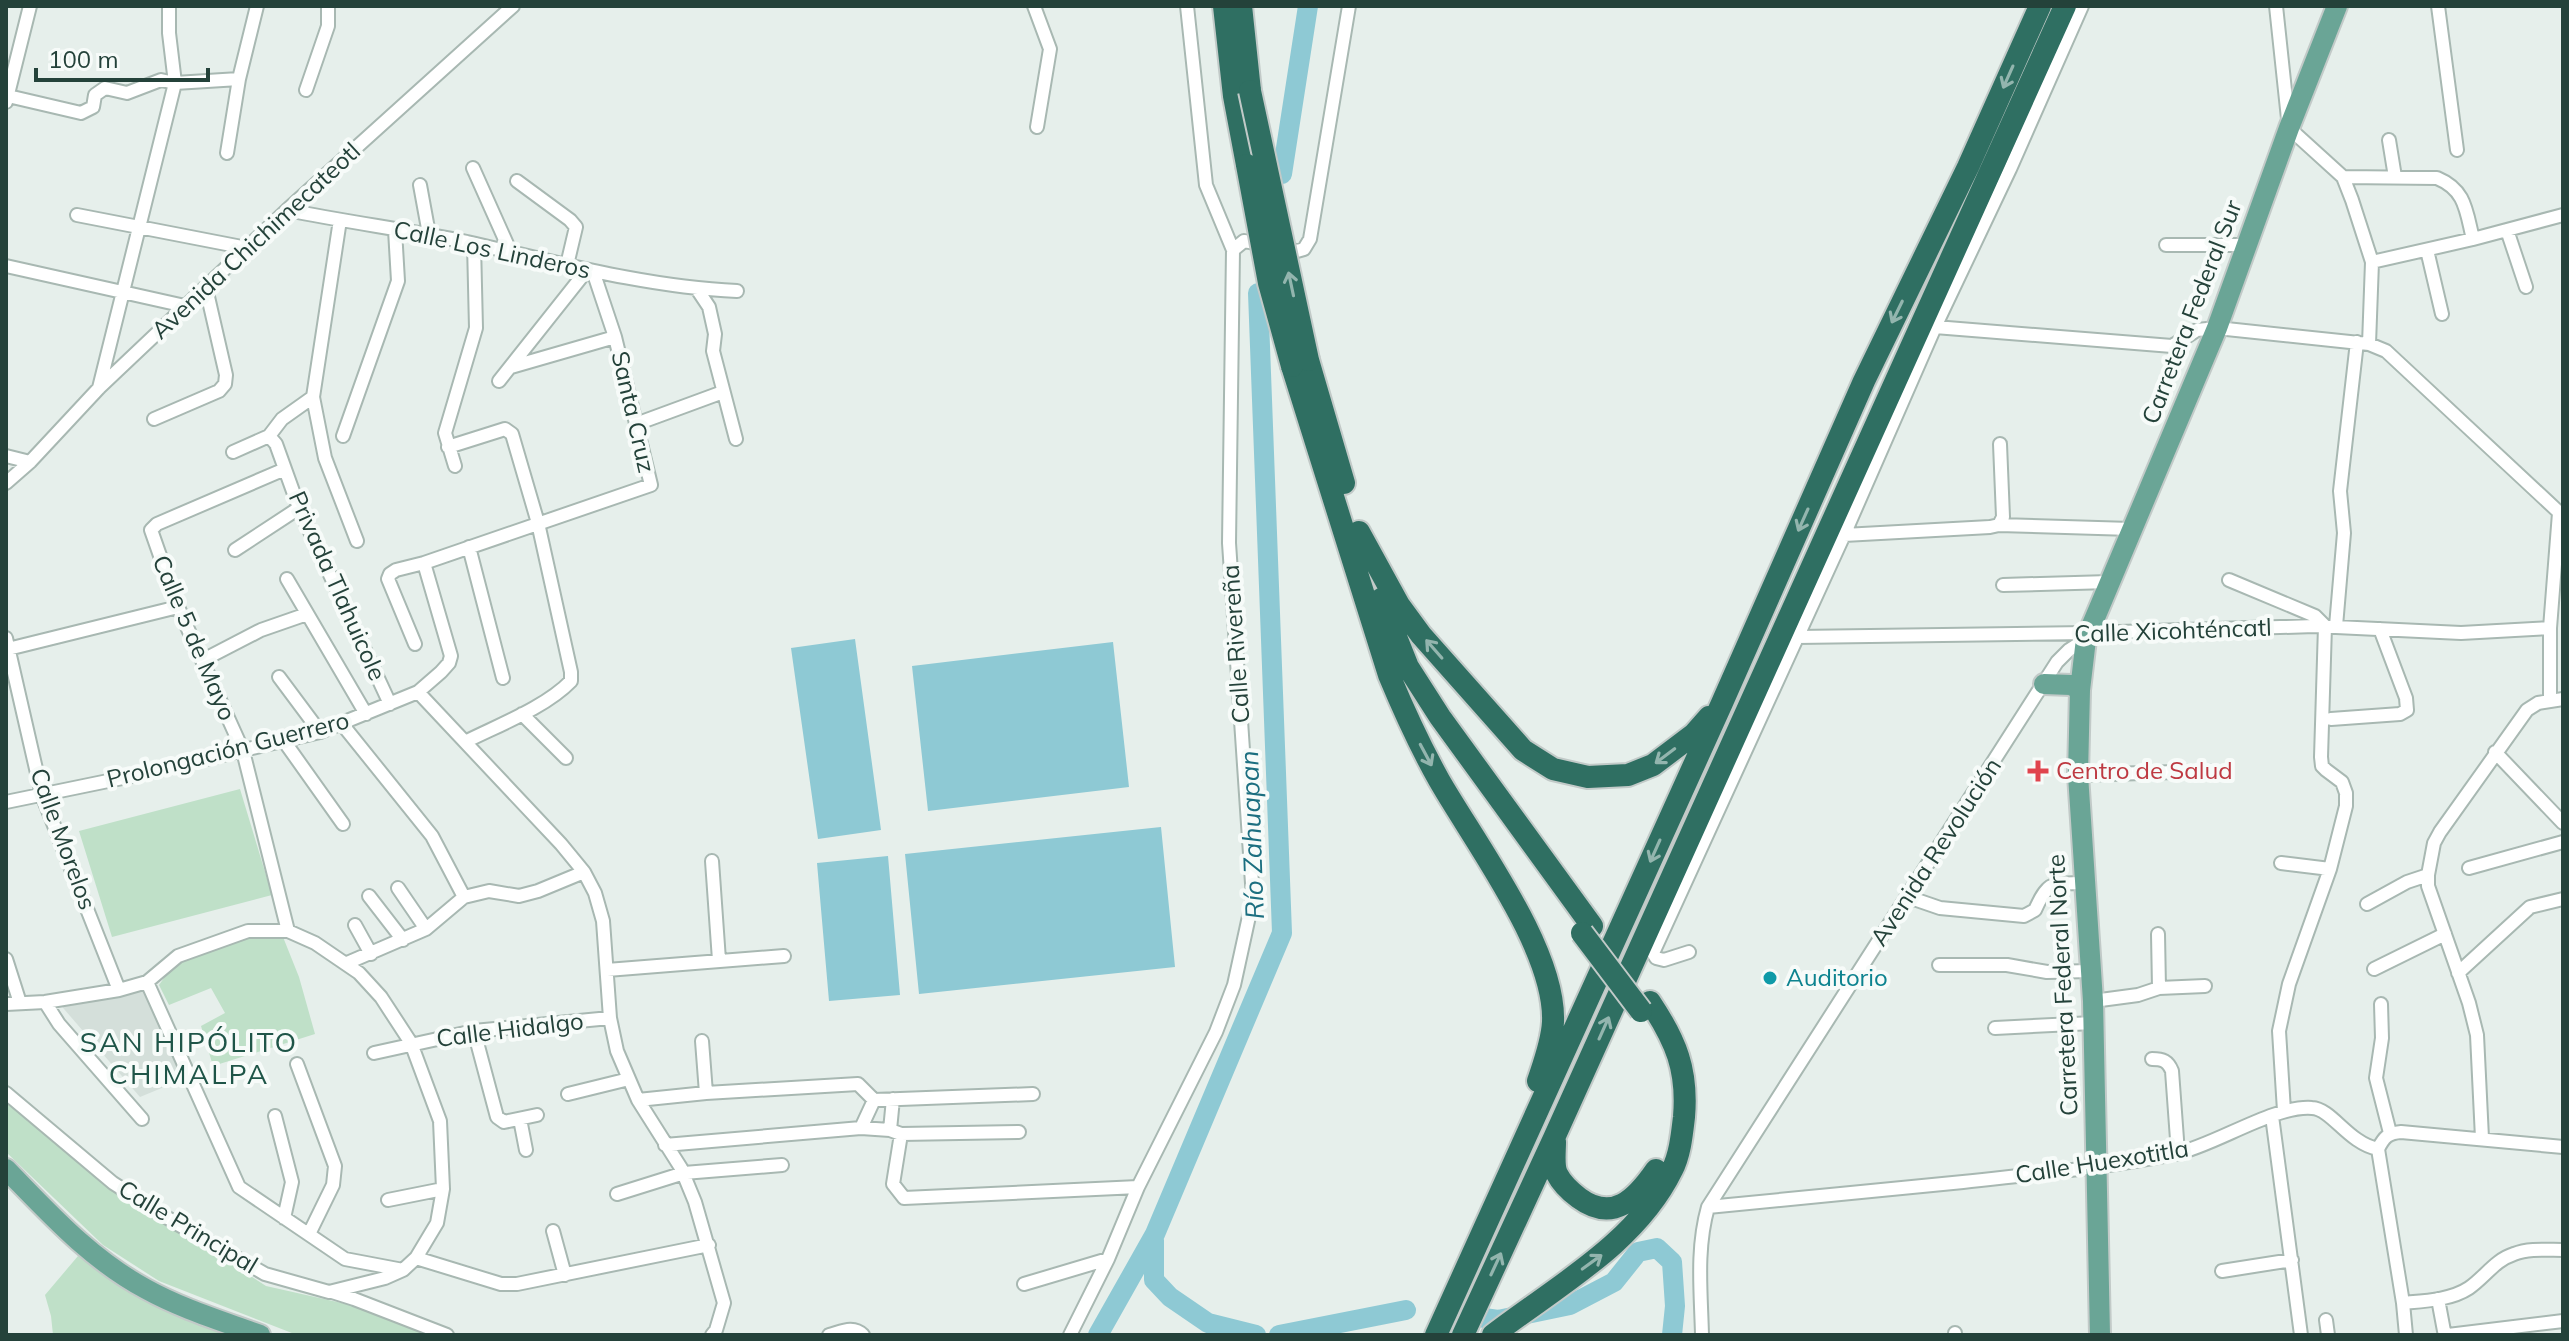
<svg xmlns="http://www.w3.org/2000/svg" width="2569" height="1341" viewBox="0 0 2569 1341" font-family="Mulish,sans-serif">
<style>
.built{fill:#d4dfda}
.green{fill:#bfe0c8}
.water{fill:#8ec9d4}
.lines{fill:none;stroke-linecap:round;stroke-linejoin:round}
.river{stroke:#8ec9d4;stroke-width:20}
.minor-casing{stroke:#a8b8b2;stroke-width:16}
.primary-casing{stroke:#c2cac8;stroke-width:24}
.motorway-casing{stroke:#c2cac8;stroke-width:26}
.minor{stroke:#fff;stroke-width:12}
.primary{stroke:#6aa596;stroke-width:20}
.motorway{stroke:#2f6f62;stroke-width:22}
.motorway-bridge-casing{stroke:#c2cac8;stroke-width:26;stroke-linecap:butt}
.motorway-bridge{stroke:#2f6f62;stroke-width:22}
.oneway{stroke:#93b5ae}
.health-dot{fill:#e0444e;stroke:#f7fbf9;stroke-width:3}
.culture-dot{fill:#0f9aa8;stroke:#f7fbf9;stroke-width:3}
.labels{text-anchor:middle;stroke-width:8;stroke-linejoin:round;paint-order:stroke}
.street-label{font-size:24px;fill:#24423a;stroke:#f7fbf9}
.health-label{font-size:24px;fill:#be3a42;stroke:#f7fbf9;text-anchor:start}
.culture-label{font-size:24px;fill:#0d838f;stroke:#f7fbf9;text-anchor:start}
.water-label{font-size:26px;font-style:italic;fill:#1c6f80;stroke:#f7fbf9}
.quarter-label{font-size:28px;letter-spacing:2px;fill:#1f5548;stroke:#f7fbf9}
</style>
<rect width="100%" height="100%" fill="#e6efeb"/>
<!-- built -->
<path class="built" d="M146,987L186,1078L140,1097L58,1002Z"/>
<!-- green -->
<path class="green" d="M240,789L272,895L112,937L79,831Z
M281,932L299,977L315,1034L213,1066L201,1026L225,1013L211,988L169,1005L159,985L174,964L241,940Z
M6,1101H9L113,1188L266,1286L382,1312L450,1335H297L159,1281L103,1245L6,1152Z
M78,1256L165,1311L233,1335H53L51,1316L45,1295Z"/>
<!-- water -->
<path class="water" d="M855,639L881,830L818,839L791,648Z
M1113,642L1129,787L928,811L912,666Z
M1161,827L1175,967L919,994L905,854Z
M888,856L900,995L829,1001L817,863Z"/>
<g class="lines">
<!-- river -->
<path class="river" d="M1282,174L1308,6
M1154,1240V1280L1170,1297L1208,1323L1256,1335
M1484,1318L1498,1320L1570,1305L1614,1282L1638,1252L1657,1248L1672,1262L1675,1306L1672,1335
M1098,1335L1155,1234L1282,933L1258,293
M1279,1335L1406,1310"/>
<!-- minor casing -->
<g class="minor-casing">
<path id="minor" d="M1034,6L1050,49L1037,127
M2276,6L2289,128L2343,177L2352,200L2372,262L2369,344
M2438,6L2457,150
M306,90L328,26V6
M8,96L81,113L93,107L95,95L105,88L127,93L161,80L175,83L239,79
M6,102L30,6
M2389,140L2395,177
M227,153L239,79L257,6
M473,168L511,253
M2343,177L2437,178C2466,190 2466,211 2473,239
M517,181L570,220L576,227L567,265
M420,185L429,234
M287,210C347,222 407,230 467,242C556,262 645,287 737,291
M77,215L247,248
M340,220L313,397L325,458L357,541
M2507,230L2526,287
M2166,245H2248
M1233,250L1244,241L1297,251L1304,249L1310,239L1349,6
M2427,250L2442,314
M2372,262L2473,239L2563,215
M6,266L185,306
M697,289L709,307L715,334L713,351L736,439
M1935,327L2172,346L2197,330L2217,328L2369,344L2386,351L2563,516
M511,367L615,337
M499,381L587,270
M99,388L175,83L169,33V6
M154,419L219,391L225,384L226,375L206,288
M636,424L723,392
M269,436L282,419L313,397
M343,436L398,281L395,230
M448,447L505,429L512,434L538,523L571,672V681C546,707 499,725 467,741
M233,452L269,436L276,444L299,508L390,704
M6,456L30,462
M455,466L445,433L476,328L474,244
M285,469L157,524L151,530L178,607L243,751L288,931
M6,483L30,462L99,388L287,210L513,6
M1999,525L2003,517L2000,444
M1844,535L1990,527L1999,525L2131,529
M469,547L503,678
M235,550L299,508
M287,579L366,714
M2229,580L2315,616L2325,626L2321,757L2322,766L2326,770L2342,782L2346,793V806L2330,869L2289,984L2279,1031L2284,1111
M2003,585L2109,582
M2336,626L2344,533L2340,491L2357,342
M1797,637L2087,633L2315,626L2461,633L2550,628
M6,638L42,795L119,990
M415,644L388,579L390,574L396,570L424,563L651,485L615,337L593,271
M8,649L178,607
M203,660L261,630L307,614
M279,677L320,732
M418,692L561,844L584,872L595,893L603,921L610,1018L617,1051L638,1100L681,1168L695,1202L724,1303L716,1330L712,1335
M2550,701V628L2559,513
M522,714L566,758
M2331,719L2400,714L2407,710L2406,698L2380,629
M342,724L432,836L464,897
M284,741L343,824
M2495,752L2563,823
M2078,775L2208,771
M6,802L142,774L320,732L418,692L441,672L449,663L451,656L424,563
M712,861L719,960
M2281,863L2330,869
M2469,868L2563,842
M398,888L426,929
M369,896L403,940
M1908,897L1940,908L2024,916L2035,910C2049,879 2052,884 2085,883
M2367,904L2407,882L2428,875
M355,925L371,954
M2158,934L2159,988
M1689,952L1664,960L1656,958L1653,953L1844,535L1935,327L2010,169L2082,6
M6,959L20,1003
M347,963L426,929L464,897L489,891L519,896L538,891L584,872
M1939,965H2007L2047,972L2091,971
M2374,969L2445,934
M607,970L784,956
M2458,973L2530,907L2563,899
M147,982L239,1187L345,1259L403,1270
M2093,1001L2138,995L2159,988L2205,986
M45,1002L59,1024L142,1119
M6,1004L45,1002L119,990L147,982L178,956L248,931H288L315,943L359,973L381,997L411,1043L440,1121L443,1189L437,1223L416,1258L403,1270L385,1278L329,1292L265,1274L174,1222L113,1183L6,1093
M2381,1004L2382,1038L2376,1078L2390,1133
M1995,1028L2093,1023
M474,1031L497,1117L504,1122L537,1115
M702,1041L706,1093
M374,1053L474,1031L610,1018
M2152,1059C2163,1059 2168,1061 2172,1071L2178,1153
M297,1064L335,1166L333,1185L309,1234
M568,1094L629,1079
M638,1100L706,1093L858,1084L874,1100
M275,1116L292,1182L284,1218
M2272,1116L2301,1335
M520,1119L526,1150
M861,1128L874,1100L1033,1094
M890,1130L893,1099
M901,1134L893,1184L904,1198L1138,1187
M2482,1138L2477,1035L2469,1003L2428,886V875L2434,843L2440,832L2527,710L2538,703L2563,699
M665,1145L861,1128L890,1130L901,1134L1019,1132
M2378,1149C2384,1137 2388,1133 2401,1132L2563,1147
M2378,1149L2403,1303L2406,1335
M617,1194L684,1173L782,1165
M388,1200L443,1189
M1708,1207C1793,1199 1878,1190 1963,1182C2034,1174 2105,1168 2175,1154C2216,1145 2274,1105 2312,1108C2332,1109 2348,1143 2378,1149
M553,1231L565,1275
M416,1258L501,1284H517L709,1245
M2222,1271L2292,1260
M1024,1284L1108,1259
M332,1292L354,1299L447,1335
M2438,1299L2444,1331L2448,1335L2563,1321
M2403,1303C2424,1301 2451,1300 2469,1288C2485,1277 2495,1260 2514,1254C2529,1248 2547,1250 2563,1250
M2326,1320L2328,1335
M1955,1333V1335
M829,1335C841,1332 853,1325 863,1335
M1070,1335L1108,1259L1138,1187L1216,1032L1234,985L1253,898L1229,543L1233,250L1206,185L1187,6
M1702,1335C1701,1292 1696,1249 1708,1207L2057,662L2069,650L2086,639"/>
</g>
<!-- primary casing -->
<g class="primary-casing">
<path id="primary" d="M2044,684L2071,685L2080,690
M6,1169C49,1213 90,1259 146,1289C182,1309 222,1321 260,1335
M2100,1335L2093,1001L2078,775L2080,690L2086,639L2217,328L2289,128L2337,6"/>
</g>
<!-- motorway casing -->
<g class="motorway-casing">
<path id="motorway" d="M1224,6L1234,96L1247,165
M1241,6L1250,91
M1308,360L1344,483
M1292,366L1389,675C1404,711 1420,746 1439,780C1475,843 1556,950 1553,1022C1552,1042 1544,1063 1538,1081
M1359,532L1399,605L1421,635L1523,750L1553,769L1588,777L1628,775L1653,765L1694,734L1709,717
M1381,599L1408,667L1440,717L1592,926
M1555,1142C1555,1152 1553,1166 1557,1174C1562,1184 1571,1192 1579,1198C1613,1223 1636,1199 1656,1170
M1436,1335L1722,703L1864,381L1968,167L2040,6
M1463,1335L1554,1138L2065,6
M1493,1335C1555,1287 1636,1244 1672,1170C1680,1155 1682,1134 1684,1117C1688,1070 1676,1041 1650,1002"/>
</g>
<!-- minor -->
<use href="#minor" class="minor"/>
<!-- primary -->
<use href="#primary" class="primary"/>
<!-- motorway -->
<use href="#motorway" class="motorway"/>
<!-- motorway-bridge casing -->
<g class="motorway-bridge-casing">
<path id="motorway-bridge" d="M1250,91L1308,360
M1247,165L1269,283L1292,366
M1582,933L1641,1011"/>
</g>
<!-- motorway-bridge -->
<use href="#motorway-bridge" class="motorway-bridge"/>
</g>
<!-- one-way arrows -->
<defs><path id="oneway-shaft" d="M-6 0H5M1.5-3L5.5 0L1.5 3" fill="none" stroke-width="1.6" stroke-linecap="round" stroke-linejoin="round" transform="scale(2)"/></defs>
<g class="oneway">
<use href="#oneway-shaft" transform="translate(2008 77) rotate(114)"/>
<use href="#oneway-shaft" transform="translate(1291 284) rotate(-102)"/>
<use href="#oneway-shaft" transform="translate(1897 312) rotate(116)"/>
<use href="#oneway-shaft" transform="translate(1803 520) rotate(114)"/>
<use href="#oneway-shaft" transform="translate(1434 649) rotate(-131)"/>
<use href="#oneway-shaft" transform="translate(1426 755) rotate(62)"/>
<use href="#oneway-shaft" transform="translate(1665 756) rotate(143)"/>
<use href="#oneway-shaft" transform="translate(1655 851) rotate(114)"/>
<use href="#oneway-shaft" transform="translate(1604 1028) rotate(-66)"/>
<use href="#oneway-shaft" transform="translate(1592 1262) rotate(-36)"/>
<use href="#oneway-shaft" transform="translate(1496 1264) rotate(-65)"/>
</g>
<!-- markers -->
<path class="health-dot" d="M2034 759h8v8h8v8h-8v8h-8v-8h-8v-8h8z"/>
<circle class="culture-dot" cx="1770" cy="978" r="8"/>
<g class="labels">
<!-- street labels -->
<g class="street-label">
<text transform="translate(256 241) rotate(-43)" y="8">Avenida Chichimecateotl</text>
<text transform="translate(492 250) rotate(12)" y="8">Calle Los Linderos</text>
<text transform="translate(2192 312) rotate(-69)" y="8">Carretera Federal Sur</text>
<text transform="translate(633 412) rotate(77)" y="8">Santa Cruz</text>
<text transform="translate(337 586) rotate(66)" y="8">Privada Tlahuicole</text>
<text transform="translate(2173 631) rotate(-2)" y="8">Calle Xicohténcatl</text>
<text transform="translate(194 638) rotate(67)" y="8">Calle 5 de Mayo</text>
<text transform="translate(1236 644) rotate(-94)" y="8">Calle Rivereña</text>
<text transform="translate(228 750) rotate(-14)" y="8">Prolongación Guerrero</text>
<text transform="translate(63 839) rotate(70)" y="8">Calle Morelos</text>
<text transform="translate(1936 852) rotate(-57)" y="8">Avenida Revolución</text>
<text transform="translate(2063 985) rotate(-93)" y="8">Carretera Federal Norte</text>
<text transform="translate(510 1030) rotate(-7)" y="8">Calle Hidalgo</text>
<text transform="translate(2102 1162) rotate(-9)" y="8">Calle Huexotitla</text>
<text transform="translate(188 1227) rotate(31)" y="8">Calle Principal</text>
</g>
<!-- health labels -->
<g class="health-label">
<text x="2056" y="779">Centro de Salud</text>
</g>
<!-- culture labels -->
<g class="culture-label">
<text x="1786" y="986">Auditorio</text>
</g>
<!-- water labels -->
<g class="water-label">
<text transform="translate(1252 835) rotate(-92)" y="9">Río Zahuapan</text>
</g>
<!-- quarter labels -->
<g class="quarter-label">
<text x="189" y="1052">SAN HIPÓLITO<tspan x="189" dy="32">CHIMALPA</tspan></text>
</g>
</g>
<!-- border -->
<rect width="2569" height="1341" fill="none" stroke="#24423a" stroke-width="16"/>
<!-- scale -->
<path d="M36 68v12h172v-12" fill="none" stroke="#24423a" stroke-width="4"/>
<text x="48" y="68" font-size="24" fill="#24423a" stroke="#f7fbf9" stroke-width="6" paint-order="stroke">100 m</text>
</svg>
